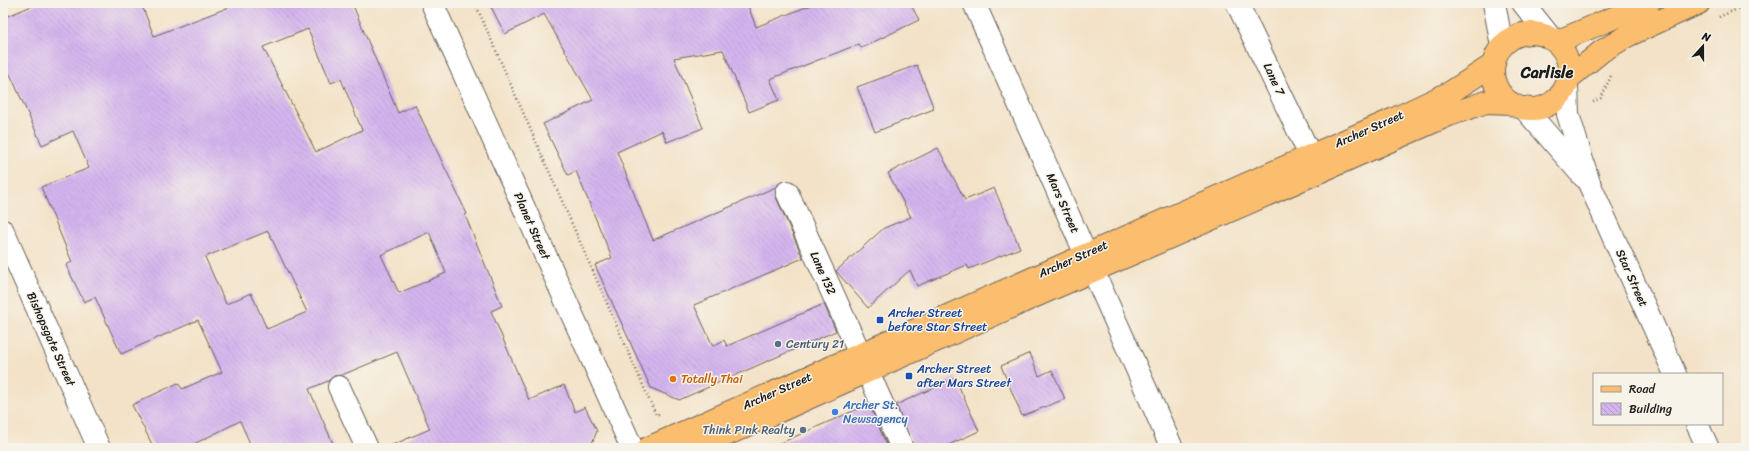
<svg xmlns="http://www.w3.org/2000/svg" width="1749" height="451" viewBox="0 0 1749 451" font-family="Sriracha,sans-serif">
<style>
.building{fill:url(#building-back-hatch);fill-rule:evenodd}
.lines{fill:none;stroke-linecap:round;stroke-linejoin:round}
.minor-casing{stroke:#676158;stroke-width:24}
.major-casing{stroke:#676158;stroke-width:24}
.path{stroke:#676158;stroke-width:2.5;stroke-dasharray:1 3;stroke-linecap:butt}
.minor{stroke:#fff;stroke-width:22}
.major{stroke:#fbbd6e;stroke-width:22}
.transit-dot{fill:#1a4fb4;stroke:#f7f3e8;stroke-width:1.5}
.service-dot{fill:#5c6f8a;stroke:#f7f3e8;stroke-width:1.5}
.food-dot{fill:#e8710a;stroke:#f7f3e8;stroke-width:1.5}
.shop-dot{fill:#3f7fe0;stroke:#f7f3e8;stroke-width:1.5}
.labels{text-anchor:middle;stroke-width:3;stroke-linejoin:round;paint-order:stroke}
.street-label{font-size:12px;fill:#1c1c1c;stroke:#f7f3e8}
.transit-label{font-size:12px;fill:#164399;stroke:#f7f3e8;text-anchor:start}
.service-label{font-size:12px;fill:#4e5e75;stroke:#f7f3e8;text-anchor:start}
.food-label{font-size:12px;fill:#c56008;stroke:#f7f3e8;text-anchor:start}
.shop-label{font-size:12px;fill:#366cbe;stroke:#f7f3e8;text-anchor:start}
.district-label{font-size:16px;font-weight:bold;fill:#1c1c1c;stroke:#f7f3e8}
</style>
<defs>
<pattern id="building-back-hatch" width="6" height="6" patternUnits="userSpaceOnUse"><rect width="6" height="6" fill="#d4b4ee"/><path d="M-1 5l2 2M0 0l6 6M5-1l2 2" fill="none" stroke="#b59acc"/></pattern>
</defs>
<rect width="100%" height="100%" fill="#f7f3e8"/>
<filter id="ink" filterUnits="userSpaceOnUse"><feTurbulence type="fractalNoise" baseFrequency=".025" numOctaves="2"/><feDisplacementMap in="SourceGraphic" scale="8" xChannelSelector="R" yChannelSelector="G"/><feConvolveMatrix kernelMatrix="1 2 1 2 8 2 1 2 1" color-interpolation-filters="sRGB"/></filter>
<filter id="wash" filterUnits="userSpaceOnUse"><feTurbulence type="fractalNoise" baseFrequency=".012" numOctaves="4" result="noise"/><feDisplacementMap in="SourceGraphic" scale="16" xChannelSelector="R" yChannelSelector="G"/><feGaussianBlur stdDeviation="0.9" result="paint"/><feColorMatrix in="noise" values="0 0 0 0 0 0 0 0 0 0 0 0 0 0 0 0 0 1.4 0 .05"/><feComposite in="paint" operator="in"/></filter>
<g filter="url(#wash)">
<rect width="100%" height="100%" fill="#f3e2c7"/>
<g id="blocks">
<!-- building -->
<path class="building" d="M39,3H141L154,36L240,3H352L398,113L415,105L467,214L465,215L502,306L491,311L529,400L564,385L575,412L585,407L597,431L590,448H385L430,429L397,352L342,375L334,376L328,381L309,389L335,448H252L240,421L186,448H154L132,405L178,383L182,389L222,372L198,320L121,354L95,297L84,302L66,265L72,262L41,187L89,168L73,131L42,145L10,74L3,76V18ZM308,29L331,83L341,79L362,130L316,152L263,47ZM268,231L307,312L267,329L251,293L226,304L205,257ZM429,232L446,273L399,293L381,255Z
M489,3H747L756,27L816,3H910L919,20L861,48L859,44L770,79L779,100L749,112L723,50L674,58L703,128L667,142L662,131L617,152L653,240L776,187V197L803,258L694,305L713,346L724,340L727,346L824,304L836,331L679,400L651,388L595,265L612,258L576,171L568,175L543,124L593,100L544,14L505,34Z
M917,65L934,109L875,132L857,87Z
M938,148L965,200L994,188L1020,248L969,269L967,265L917,286L910,270L868,308L836,271L884,228L911,217L888,173Z
M1030,353L1039,376L1052,370L1065,399L1022,416L1001,366Z
M955,378L979,431L942,448H914L896,405Z
M869,404L888,448H769Z"/>
</g>
</g>
<g filter="url(#ink)">
<use href="#blocks" fill-opacity="0" stroke="#676158" stroke-width="1"/>
<g class="lines">
<!-- minor casing -->
<g class="minor-casing">
<path id="minor" d="M432,3L632,448
M974,3L1172,448
M1237,3L1310,155
M1494,3L1502,46
M1523,3L1550,37
M1567,86L1568,114L1589,183L1675,374
M1524,108L1583,176
M787,192L860,354
M3,231L99,448
M868,372L902,448
M339,387L367,448
M1697,424L1708,448"/>
</g>
<!-- major casing -->
<g class="major-casing">
<path id="major" d="M1493 71a38 38 0 1 1 76 0a38 38 0 1 1-76 0Z
M1556,42L1649,3
M1569,78L1602,51L1629,35L1699,3
M648,448L1394,119L1451,92L1494,64
M697,448L1040,294L1449,115L1486,102L1511,103"/>
</g>
<!-- path -->
<path class="path" d="M475,3L656,415L661,413
M1719,17L1746,5
M1593,102L1601,98L1611,76"/>
<!-- minor -->
<use href="#minor" class="minor"/>
<!-- major -->
<use href="#major" class="major"/>
</g>
</g>
<!-- markers -->
<g class="transit-dot">
<rect x="876" y="316" width="8" height="8" rx="2"/>
<rect x="905" y="372" width="8" height="8" rx="2"/>
</g>
<g class="service-dot">
<circle cx="778" cy="344" r="4"/>
<circle cx="803" cy="430" r="4"/>
</g>
<circle class="food-dot" cx="673" cy="379" r="4"/>
<circle class="shop-dot" cx="835" cy="412" r="4"/>
<g class="labels">
<!-- street labels -->
<g class="street-label">
<text transform="translate(1274 79) rotate(65)" y="4">Lane 7</text>
<text transform="translate(1369 129) rotate(-24)" y="4">Archer Street</text>
<text transform="translate(1063 203) rotate(66)" y="4">Mars Street</text>
<text transform="translate(532 226) rotate(66)" y="4">Planet Street</text>
<text transform="translate(1073 259) rotate(-24)" y="4">Archer Street</text>
<text transform="translate(823 273) rotate(66)" y="4">Lane 132</text>
<text transform="translate(1632 278) rotate(66)" y="4">Star Street</text>
<text transform="translate(51 339) rotate(66)" y="4">Bishopsgate Street</text>
<text transform="translate(777 391) rotate(-24)" y="4">Archer Street</text>
</g>
<!-- transit labels -->
<g class="transit-label">
<text x="888" y="317">Archer Street<tspan x="888" dy="14">before Star Street</tspan></text>
<text x="917" y="373">Archer Street<tspan x="917" dy="14">after Mars Street</tspan></text>
</g>
<!-- service labels -->
<g class="service-label">
<text x="786" y="348">Century 21</text>
<text x="795" y="434" text-anchor="end">Think Pink Realty</text>
</g>
<!-- food labels -->
<g class="food-label">
<text x="681" y="383">Totally Thai</text>
</g>
<!-- shop labels -->
<g class="shop-label">
<text x="843" y="409">Archer St.<tspan x="843" dy="14">Newsagency</tspan></text>
</g>
<!-- district labels -->
<g class="district-label">
<text x="1547" y="78">Carlisle</text>
</g>
</g>
<!-- margin -->
<rect width="1749" height="451" fill="none" stroke="#f7f3e8" stroke-width="16"/>
<!-- legend -->
<rect x="1593" y="373" width="130" height="52" fill="#f7f3e8" stroke="#9f9d96"/>
<rect x="1601" y="386" width="20" height="6" fill="#fbbd6e" stroke="#9f9d96"/>
<text x="1629" y="393" font-size="12" fill="#1c1c1c">Road</text>
<rect x="1601" y="403" width="20" height="12" fill="url(#building-back-hatch)" stroke="#9f9d96"/>
<text x="1629" y="413" font-size="12" fill="#1c1c1c">Building</text>
<!-- north arrow -->
<g transform="translate(1703 46) rotate(21)" stroke="#f7f3e8" stroke-width="3" paint-order="stroke">
<path d="M0-3L7 15L0 10L-7 15Z" fill="#1c1c1c"/>
<text y="-6" font-size="11" font-weight="bold" text-anchor="middle" fill="#1c1c1c">N</text>
</g>
</svg>
